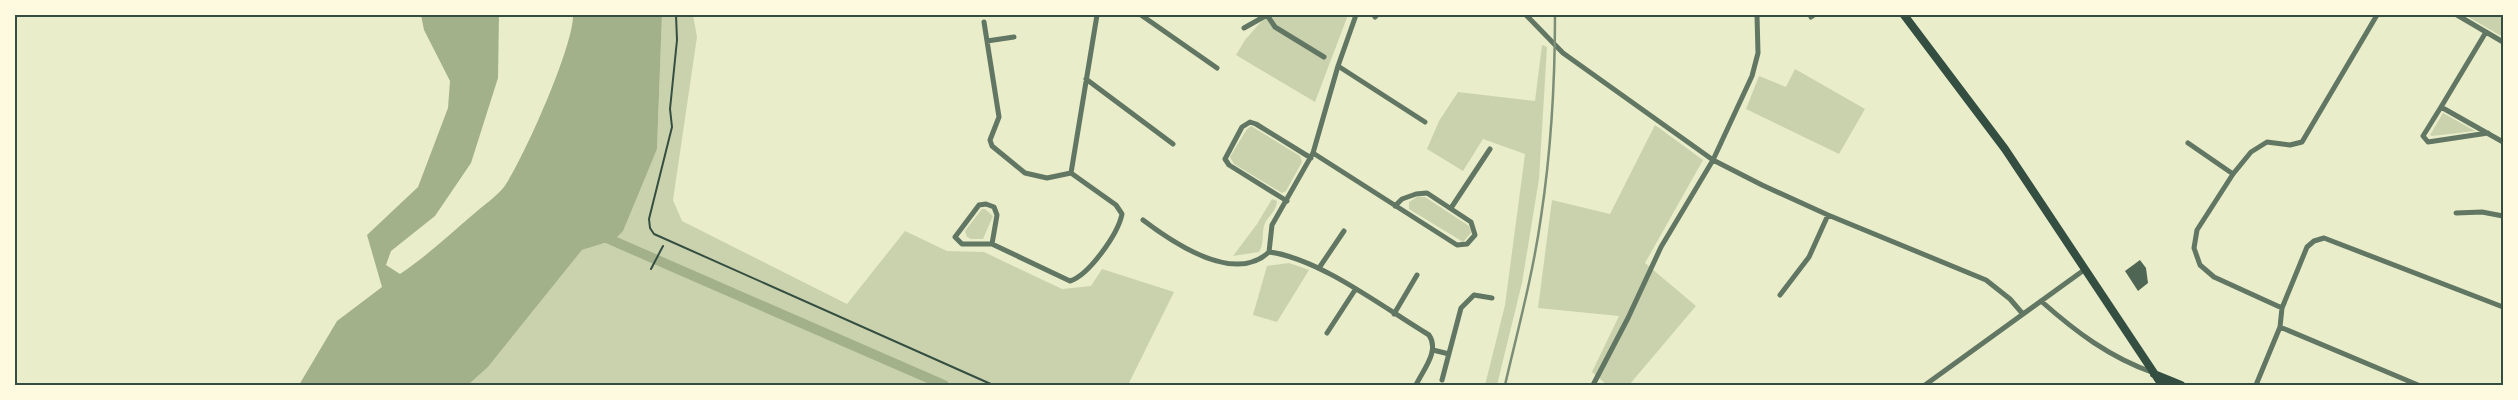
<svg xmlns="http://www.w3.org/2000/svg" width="2518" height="400" viewBox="0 0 2518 400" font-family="Manrope,sans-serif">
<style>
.green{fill:#cad2ad}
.water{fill:#a3b18a}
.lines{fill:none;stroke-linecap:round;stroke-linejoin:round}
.canal{stroke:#a3b18a;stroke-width:10}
.building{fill:#4f6655}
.path{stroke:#344e41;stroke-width:2}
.minor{stroke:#617663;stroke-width:5}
.secondary{stroke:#344e41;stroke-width:8}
.rail{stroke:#7c8e77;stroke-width:2.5}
.neatline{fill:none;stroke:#344e41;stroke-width:2}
</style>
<rect width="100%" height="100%" fill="#e9edc9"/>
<!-- green -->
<path class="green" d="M662,15H693L697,37L673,200L682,221L847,304L905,231L947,251L984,252L1062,289L1091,286L1102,269L1174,292L1128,385H468L488,367L582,250L614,240L657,149Z
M1267,15H1348L1315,102L1236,55L1245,40Z
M2465,15H2503V37Z
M1542,45L1547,47L1539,179L1522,283L1497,385H1485L1505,305L1525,154L1483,139L1463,171L1427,149L1439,121L1458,92L1535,101Z
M1795,69L1865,109L1839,154L1746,109L1759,76L1786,87Z
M2443,113L2475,131L2432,136L2430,135Z
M1655,125L1703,160L1645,263L1696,306L1629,385H1607L1592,372L1619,316L1538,308L1552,200L1610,214Z
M1251,126L1300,156L1302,162L1286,191L1282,193L1234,164L1230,157L1247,129Z
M1417,197H1425L1469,226L1471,233L1463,242L1409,209V202Z
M1272,199L1277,201C1276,212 1269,215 1265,223C1261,232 1265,243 1259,252L1233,256L1257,224Z
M982,209H985L993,216L983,239H971L967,237L965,231Z
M1289,263L1309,270L1277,322L1253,315L1267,266Z"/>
<!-- water -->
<path class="water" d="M421,15H499L498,78L471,163L435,216L391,251L386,265L400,274C427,256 451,233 476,212C485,204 497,196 504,187C523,160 574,45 573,15H662L657,149L623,231L614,240L582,250L488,367L468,385H299L337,321L382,287L367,235L418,187L448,108L450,81L424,30Z"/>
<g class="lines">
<!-- canal -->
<path class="canal" d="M602,236L944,385"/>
</g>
<!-- building -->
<path class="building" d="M2140,260L2146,268L2148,283L2138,291L2125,271Z"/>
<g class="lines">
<!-- path -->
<path class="path" d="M676,15L677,40L670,109L672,127L649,219L650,228L654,234L993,385
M651,269L663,246"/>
<!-- minor -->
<path class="minor" d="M1141,15L1217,68
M1267,15L1275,27L1324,57
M1526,15L1563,53L1713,160L1762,185L1828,215L1986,280L2010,299L2022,313
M2457,15L2503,42
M1375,17L1377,15
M1811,17L1814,15
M984,22L999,117L990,140L992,146L1025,173L1047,178L1071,173L1116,205L1122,214C1118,234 1089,275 1070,281L992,244H962L955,237L979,205L986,204L994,207L997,215L992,244
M1244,28L1267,15
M2486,32L2441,107L2503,142
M987,41L1014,37
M1338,66L1425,122
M1086,79L1173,144
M2441,107L2423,136L2428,142L2488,133
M2188,143L2233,174
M1313,153L1457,245L1467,244L1475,235L1471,222L1427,193L1416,194L1402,199L1395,206
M1071,173L1097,15
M1287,201L1229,165L1225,159L1242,127L1250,122L1256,124L1311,158
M1451,208L1490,149
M2456,213L2482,212L2503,216
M1143,220C1172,242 1234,285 1269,252L1272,225L1313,153L1338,66L1356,15
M1269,252C1319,258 1384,308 1429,335C1440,351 1423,370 1416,385
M1319,268L1344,231
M1780,295L1809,257L1828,215
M2041,301C2076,332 2109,357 2154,373
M2282,308L2214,277L2200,265L2194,248L2197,230L2233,174L2251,152L2267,142L2290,145L2302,142L2377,15
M1394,314L1417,275
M2280,327L2418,385
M1327,333L1355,290
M1433,350L1449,354
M1442,380L1461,308L1474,295L1492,298
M1593,385L1628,318L1661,247L1713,160L1752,76L1758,53L1757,15
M1925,385L2084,270
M2256,385L2280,327L2282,308L2307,247L2314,241L2324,238L2503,307"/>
<!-- secondary -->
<path class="secondary" d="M1904,15L2005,149L2162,385
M2154,374L2181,385"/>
<!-- rail -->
<path class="rail" d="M1505,385C1518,329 1533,274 1541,217C1551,151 1555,82 1555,15"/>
</g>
<!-- border -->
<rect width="2518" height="400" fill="none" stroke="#fefae0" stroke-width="32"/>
<rect x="16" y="16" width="2486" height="368" class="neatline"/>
</svg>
